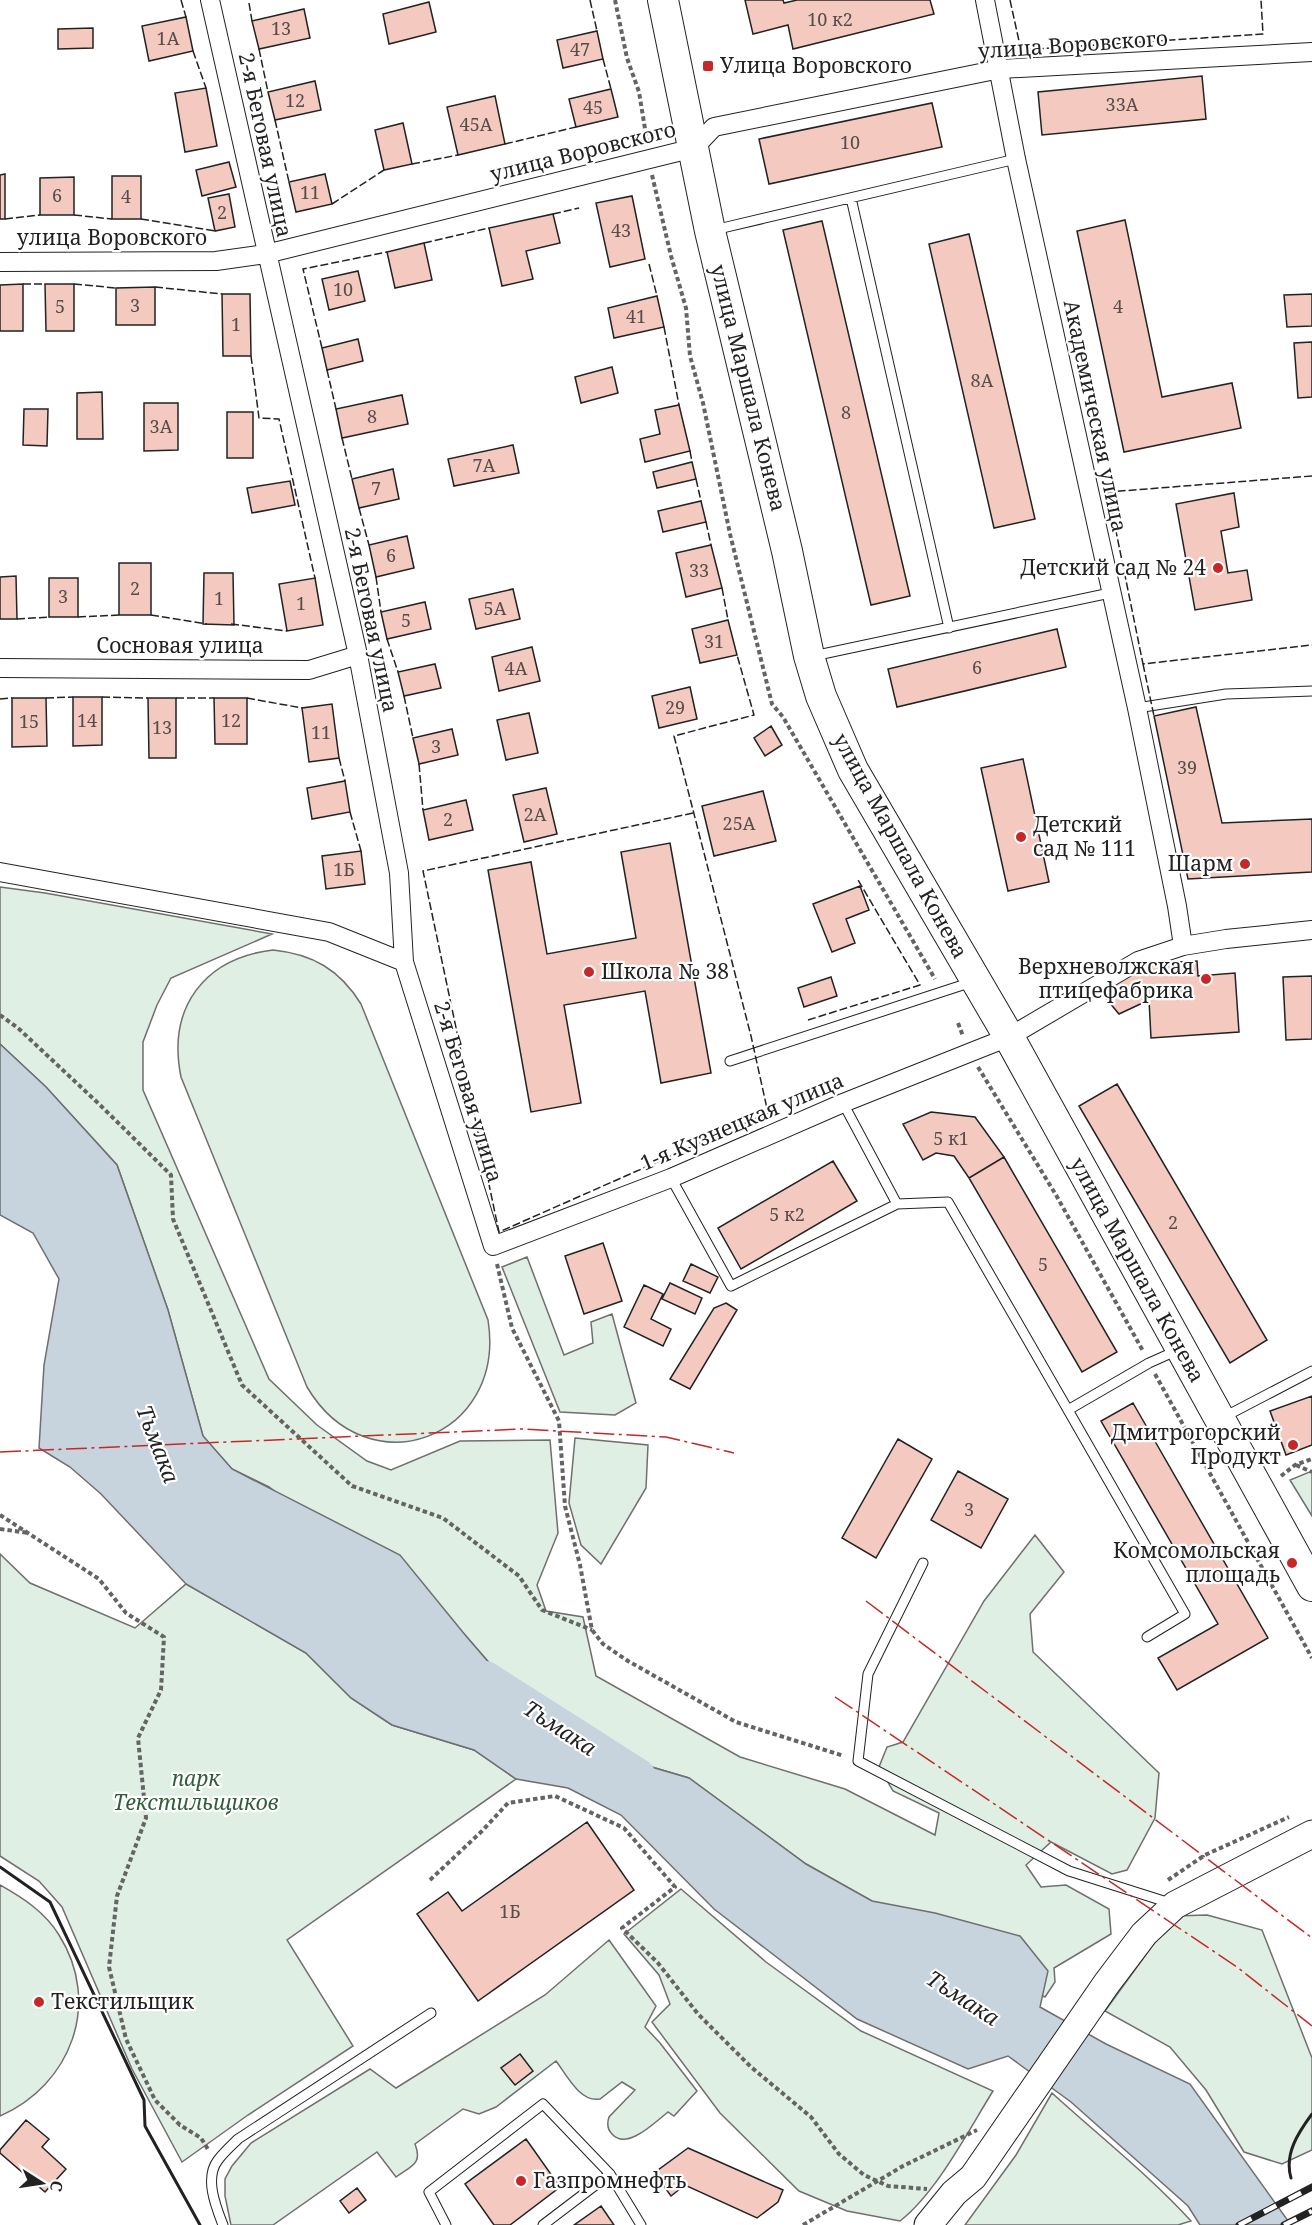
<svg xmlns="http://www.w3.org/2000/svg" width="1312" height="2225" viewBox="0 0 1312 2225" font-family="'Noto Serif',serif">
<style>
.green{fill:#e0efe3;stroke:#6f6f6f;stroke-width:1.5}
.water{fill:#c7d3dd;stroke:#6f6f6f;stroke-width:1.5}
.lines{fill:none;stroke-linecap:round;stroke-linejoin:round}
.river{stroke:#c7d3dd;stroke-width:38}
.building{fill:#f3c9c0;stroke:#222;stroke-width:1.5}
.lane-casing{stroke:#222;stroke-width:11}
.street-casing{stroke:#222;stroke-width:20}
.secondary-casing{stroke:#222;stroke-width:29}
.primary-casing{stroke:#222;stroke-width:32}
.path{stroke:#646464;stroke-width:4;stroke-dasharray:4.5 3;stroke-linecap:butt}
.lane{stroke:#fff;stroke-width:9}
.street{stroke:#fff;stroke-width:18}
.secondary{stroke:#fff;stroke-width:27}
.primary{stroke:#fff;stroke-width:30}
.rail-casing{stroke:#222;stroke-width:7}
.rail{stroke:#fff;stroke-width:4.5;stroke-dasharray:14;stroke-linecap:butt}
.fence{stroke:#222;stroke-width:1.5;stroke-dasharray:8 3;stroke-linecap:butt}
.wall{stroke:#222;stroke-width:3}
.power{stroke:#c62828;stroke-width:1.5;stroke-dasharray:21 4.5 3 4.5;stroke-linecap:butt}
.poi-dot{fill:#c62828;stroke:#fff;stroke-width:2}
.labels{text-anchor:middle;stroke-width:4.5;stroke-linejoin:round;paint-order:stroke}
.number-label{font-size:18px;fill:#564c4a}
.street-label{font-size:21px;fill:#222;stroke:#fff}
.poi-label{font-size:21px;fill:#222;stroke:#fff;text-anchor:start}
.park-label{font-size:21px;font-style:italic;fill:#2f5e38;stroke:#fff}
.water-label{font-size:22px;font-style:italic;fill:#222;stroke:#fff}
</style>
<rect width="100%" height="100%" fill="#fff"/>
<!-- green -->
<path class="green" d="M0,887L45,893L272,934L171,978L157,1005L143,1042V1090L269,1379L317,1425L367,1461L391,1470L460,1441L550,1440L558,1533L537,1585L546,1611L583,1617L596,1676L740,1757L845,1789L935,1835L939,1813L893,1791L879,1767L887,1747L903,1742L984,1601L1035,1535L1064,1572L1030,1614L1033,1652L1159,1773L1155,1818L1127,1870L1112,1874L1051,1842L1026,1865L1041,1887L1066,1885L1109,1909L1111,1934L1054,1968L1055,1982L1045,1997L893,1931L872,1901L806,1864L689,1778L591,1749L529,1709L466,1636L269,1487L232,1469L203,1436L168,1310L117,1165L46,1087L0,1044Z
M273,950C313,954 340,970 361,1004L488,1320C507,1438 368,1490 307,1387L181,1077C167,1008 204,958 273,950Z
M527,1257L564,1355L593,1343L591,1322L612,1314L636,1403L615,1415L560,1412L502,1267Z
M575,1438L648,1445L646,1488L601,1564L581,1545L569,1503Z
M1312,1471V1516L1290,1480Z
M0,1554L30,1583L135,1628L186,1584L306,1653L351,1698L392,1725L474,1750L516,1779L287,1940L353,2046L248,2115L182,2162L132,2069L62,1907L39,1881L0,1856Z
M0,1885C23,1898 45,1912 59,1935C102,2003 71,2085 0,2116Z
M681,1889L766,1962L861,2031L993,2091C968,2131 937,2192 900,2221L847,2211L799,2191L720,2113L652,2022L670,2004L659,1975L624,1934Z
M1207,1915L1262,1930L1312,2058V2150L1282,2164L1244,2152L1206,2090L1170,2047L1105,2011L1174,1916Z
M609,1940L656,2006L645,2027L660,2043L697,2091L674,2116L668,2112C655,2122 627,2151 612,2134C607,2129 607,2123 609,2117L635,2090L622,2082L600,2099C580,2103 566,2074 556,2061L496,2107L479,2114L463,2109L415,2144C423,2164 411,2166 396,2177L377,2152L273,2225H231L225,2196V2179L232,2166L251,2143L370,2069L396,2088L545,1995Z
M1052,2093C1098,2135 1149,2175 1191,2221L1178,2225H965L1016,2155Z"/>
<!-- water -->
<path class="water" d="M0,1044L46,1087L117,1165L168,1310L203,1436L232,1469L400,1555L466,1636L529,1709L590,1749L689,1778L806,1864L872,1901L935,1913L1020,1936L1048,1971L1040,2007L1106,2044L1190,2084L1291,2225H1200L1188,2206L1071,2102L1008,2056L968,2069L857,2019L714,1909L621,1815L568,1788L516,1779L474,1750L392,1725L351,1698L306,1653L186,1584L101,1494L70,1467L39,1448L44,1365L59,1279L33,1233L0,1215Z"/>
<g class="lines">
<!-- river -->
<path class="river" d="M485,1680L637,1777"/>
</g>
<!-- building -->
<path class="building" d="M745,0H783L784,3L797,0H930L934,14L793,49L788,25L753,34Z
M429,2L436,32L389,44L383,14Z
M304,9L310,38L259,49L252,21Z
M186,17L193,51L149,61L142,26Z
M93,28V48L58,49V29Z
M597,31L603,59L563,68L557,40Z
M1202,76L1206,119L1042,135L1038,92Z
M315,81L321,110L275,120L268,92Z
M206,88L217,146L185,152L175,93Z
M611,89L618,117L576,127L569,99Z
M495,96L505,144L458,155L447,107Z
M932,103L942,147L769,184L759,139Z
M403,123L412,164L384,170L375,130Z
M229,162L236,187L202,196L196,170Z
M5,174V219H0V175Z
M325,174L332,204L296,212L289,182Z
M112,176H141V219H112Z
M74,177V215H40V178Z
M229,194L235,227L215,231L208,198Z
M632,196L645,259L610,267L596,203Z
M553,214L560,243L526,251L533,279L502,286L489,228Z
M1125,220L1162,397L1232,383L1241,428L1124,452L1077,231Z
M822,221L910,596L871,605L783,230Z
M969,234L1035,519L994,528L929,244Z
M424,243L432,280L395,288L387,252Z
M358,271L365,301L329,310L322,279Z
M23,284V331H0V285Z
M45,284H74V331H46Z
M155,287V325H116V288Z
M222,294H250L251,356H223Z
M1312,294V326L1287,327L1284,295Z
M657,296L664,327L614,338L608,308Z
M358,339L363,361L327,370L322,348Z
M1312,342V397L1298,398L1294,343Z
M612,367L618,393L581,403L575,377Z
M102,392L103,439H77V393Z
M402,395L408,424L342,438L336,409Z
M144,403H178V450L144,451Z
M679,405L690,451L645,462L640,439L660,434L655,410Z
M24,409H48L47,446L23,445Z
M227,412H253V458H227Z
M513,445L519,473L454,486L448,459Z
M692,462L696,479L657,488L653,472Z
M393,469L399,499L359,508L352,479Z
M290,481L295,505L252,513L247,488Z
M1234,493L1239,527L1221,531L1228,573L1247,570L1252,600L1195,610L1176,504Z
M701,501L706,522L663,532L658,511Z
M407,536L414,568L376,577L369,545Z
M711,545L722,588L686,597L676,553Z
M119,563H151V615H119Z
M204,573H233L234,625L203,624Z
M16,576L17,619H0V577Z
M49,578H78V617H49Z
M315,578L323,625L287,631L279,584Z
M513,589L520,619L476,629L469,599Z
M425,602L431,629L387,639L381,612Z
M728,620L737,655L700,663L692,629Z
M1057,629L1066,667L897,707L888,669Z
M532,647L540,681L499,691L492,657Z
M435,664L441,688L404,696L398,672Z
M690,687L697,719L659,728L652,696Z
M73,697H102V745L73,746Z
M12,698H46L47,746L12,747Z
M148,698H176V758H149Z
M214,698H247V744H215Z
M332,704L339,758L309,762L302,708Z
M1196,707L1222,823L1312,819V872L1188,879L1154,716Z
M529,713L538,753L506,760L497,720Z
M771,726L782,745L765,756L754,738Z
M452,729L458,755L419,764L413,738Z
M1023,759L1049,882L1008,891L981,768Z
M345,781L350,812L312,819L307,788Z
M546,788L557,834L524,842L513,795Z
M763,791L776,841L714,856L702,806Z
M466,800L473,830L429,840L423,810Z
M670,843L711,1073L661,1083L645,991L564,1005L581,1103L531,1112L488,870L531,862L547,954L636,938L621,852Z
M361,851L365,884L326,889L322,856Z
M860,886L869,910L846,919L855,943L832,952L813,904Z
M1197,961L1198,976L1235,973L1239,1032L1151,1038L1149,1000L1119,1014L1099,990L1156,963Z
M1312,976V1039L1286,1040L1283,977Z
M831,977L837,996L804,1007L798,988Z
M1117,1084L1267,1340L1230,1363L1079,1106Z
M931,1112L975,1117L1004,1157L969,1178L954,1156L936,1153L923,1160L903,1124Z
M1004,1157L1117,1352L1082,1372L969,1178Z
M833,1161L857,1201L741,1269L718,1228Z
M603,1243L622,1301L584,1314L565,1256Z
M691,1264L718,1277L710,1293L683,1281Z
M670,1283L702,1298L695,1314L662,1299Z
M644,1285L663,1294L651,1319L671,1329L663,1346L624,1327Z
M726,1303L737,1310L690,1389L670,1379L714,1308Z
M1312,1396V1445L1286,1455L1270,1411Z
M1133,1403L1268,1638L1177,1690L1158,1658L1218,1624L1101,1421Z
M898,1439L932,1459L876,1558L842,1538Z
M958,1471L1008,1499L981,1548L931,1520Z
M587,1822L634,1890L478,2001L417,1914L448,1892L462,1911Z
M520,2054L533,2071L515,2085L501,2068Z
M26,2120L49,2139L42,2147L66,2169L45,2192L0,2153V2150Z
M526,2139L560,2187L510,2225H494L465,2184Z
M688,2148L783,2190L778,2202L757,2218L685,2185L671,2196L654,2173Z
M357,2188L366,2200L349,2213L340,2201Z
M601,2206L614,2225H574Z"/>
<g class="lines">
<!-- lane casing -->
<g class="lane-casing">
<path id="lane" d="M851,198L949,628
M714,230L1016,159
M813,656L1110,593
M1137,708L1226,694L1312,691
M730,1061L972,982
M843,1103L897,1204L948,1202L1068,1410L1149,1363L1178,1350
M671,1178L731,1286L897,1204
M1068,1410L1185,1614L1147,1637
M1224,1417L1312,1371
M923,1563L868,1674L858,1761L1069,1871L1170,1903
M223,2225C216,2207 204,2178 218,2160C224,2152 232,2145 238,2139L431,2013
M446,2225L429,2192L543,2104L610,2174L641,2225
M543,2225L610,2174"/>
</g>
<!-- street casing -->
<g class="street-casing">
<path id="street" d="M210,0L358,655L399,873L404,962L493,1246L671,1178L843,1103L1009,1037L1138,961L1183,946L1226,939L1312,930
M985,0L1016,159L1137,708L1177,906L1183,946
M0,262L216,261L266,254L694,148L714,127L1000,69L1312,52
M0,668L309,670L358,655
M0,872L329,932L404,962"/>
</g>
<!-- secondary casing -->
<g class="secondary-casing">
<path id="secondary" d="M928,2225L954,2193L973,2177L1107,1983L1144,1934L1175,1905L1312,1834"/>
</g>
<!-- primary casing -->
<g class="primary-casing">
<path id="primary" d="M663,0L710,231L787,551L809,656L821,696L853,770L1009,1037L1312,1586"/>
</g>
<!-- path -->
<path class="path" d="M615,0L627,58L639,92L647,141
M652,175L671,256L686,308L690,356L703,403L730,534L772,704L783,717L935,979
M0,1015L18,1028L99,1104L171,1175L173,1219L242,1385L352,1486L443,1518L519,1576L542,1610L592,1630
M958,1023L963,1036
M978,1067L1056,1195L1143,1351
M497,1264L512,1328L559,1421L565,1506L580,1565L592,1630L603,1644L628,1661L736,1722L844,1756
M1155,1374L1312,1658
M1296,1465L1312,1472
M1281,1476L1295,1465L1312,1459
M0,1515L99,1579L126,1613L164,1637L161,1690L138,1738L146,1818L117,1896L109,1967L126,2039L155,2100L180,2125L201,2138L209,2151
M0,1529L29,1533
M430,1880L482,1831L508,1803L555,1796L624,1828L675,1887L622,1928L658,1963L698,2014L751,2067L811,2117L839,2154L864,2175L888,2186L927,2189
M1168,1880L1205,1855L1289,1817
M803,2225L903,2166L977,2130"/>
<!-- lane -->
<use href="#lane" class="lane"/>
<!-- street -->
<use href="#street" class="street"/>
<!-- secondary -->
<use href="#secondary" class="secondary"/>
<!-- primary -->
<use href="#primary" class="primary"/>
<!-- rail casing -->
<g class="rail-casing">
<path id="rail" d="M1239,2225L1312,2187
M1284,2225L1312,2211"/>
</g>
<!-- rail -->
<use href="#rail" class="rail"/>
<!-- fence -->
<path class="fence" d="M181,0L186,17
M590,0L597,31
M1010,0L1021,50L1263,34L1261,0
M249,3L252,21
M259,49L268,92
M193,51L206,88
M603,59L611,89
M275,120L289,182
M505,144L576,127
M412,164L458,155
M332,204L384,170
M553,214L579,208
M74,215L112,219
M5,219L40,215
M141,219L215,231
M424,243L489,228
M649,264L657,296
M23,284H45
M74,284L116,288
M155,287L222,294
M664,327L679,405
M322,348L303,269L387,252
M251,356L259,418L279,419L315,578
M327,370L336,409
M342,438L352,479
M690,451L692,462
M1312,476L1108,492L1143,664L1312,645
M696,479L701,501
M359,508L369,545
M706,522L711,545
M376,577L381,612
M722,588L728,620
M151,615L207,624
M78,617L119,615
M17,619L49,617
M231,624L287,631
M387,639L398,672
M1143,664L1154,716
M404,696L413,738
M102,697L148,698
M46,698L73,697
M176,698H214
M247,698L302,708
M0,699L12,698
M339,758L345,781
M419,764L423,810
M350,812L361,851
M693,813L423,871L499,1232L768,1113L751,1036L674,736L754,715L737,655
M808,1020L920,985L858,880"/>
<!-- wall -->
<path class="wall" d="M0,1867L50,1902L144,2100L145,2126L200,2225
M1291,2178C1284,2154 1298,2133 1312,2114"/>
<!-- power -->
<path class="power" d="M0,1452L522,1429L666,1437L734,1453
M866,1601L1312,1938
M835,1697L1237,1967L1312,2026"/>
</g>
<!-- markers -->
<g class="poi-dot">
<rect x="702" y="60" width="12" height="12" rx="3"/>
<circle cx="1218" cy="568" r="6"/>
<circle cx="1021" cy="837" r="6"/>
<circle cx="1245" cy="864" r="6"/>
<circle cx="589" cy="972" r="6"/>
<circle cx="1206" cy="979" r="6"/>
<circle cx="1293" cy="1445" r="6"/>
<circle cx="1292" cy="1563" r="6"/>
<circle cx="39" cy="2002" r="6"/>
<circle cx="521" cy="2181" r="6"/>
</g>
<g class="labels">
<!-- number labels -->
<g class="number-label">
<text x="830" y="26">10 к2</text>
<text x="281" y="35">13</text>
<text x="168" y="45">1А</text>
<text x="580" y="56">47</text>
<text x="295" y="107">12</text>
<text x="1122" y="111">33А</text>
<text x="593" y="114">45</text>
<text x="476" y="131">45А</text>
<text x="850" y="149">10</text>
<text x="310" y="199">11</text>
<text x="57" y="202">6</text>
<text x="126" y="203">4</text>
<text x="222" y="219">2</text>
<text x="621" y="237">43</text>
<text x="343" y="296">10</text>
<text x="135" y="312">3</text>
<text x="60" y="313">5</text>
<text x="1118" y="313">4</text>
<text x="636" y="323">41</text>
<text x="236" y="331">1</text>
<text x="982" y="387">8А</text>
<text x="846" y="419">8</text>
<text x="372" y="423">8</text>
<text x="161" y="433">3А</text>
<text x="484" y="472">7А</text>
<text x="376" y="495">7</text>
<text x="391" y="562">6</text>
<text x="699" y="577">33</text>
<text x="135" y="595">2</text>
<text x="63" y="603">3</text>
<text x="219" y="605">1</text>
<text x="301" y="610">1</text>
<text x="495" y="615">5А</text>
<text x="406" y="627">5</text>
<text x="714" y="648">31</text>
<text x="977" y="674">6</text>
<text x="516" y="675">4А</text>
<text x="675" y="714">29</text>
<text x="87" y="727">14</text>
<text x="231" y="727">12</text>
<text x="29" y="728">15</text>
<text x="162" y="734">13</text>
<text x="321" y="739">11</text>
<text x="436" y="753">3</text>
<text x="1187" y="774">39</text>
<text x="535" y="821">2А</text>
<text x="448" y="826">2</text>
<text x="739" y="830">25А</text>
<text x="344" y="876">1Б</text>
<text x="951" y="1145">5 к1</text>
<text x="787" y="1221">5 к2</text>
<text x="1173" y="1229">2</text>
<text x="1043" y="1271">5</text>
<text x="969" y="1516">3</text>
<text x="510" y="1918">1Б</text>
</g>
<!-- street labels -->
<g class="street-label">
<text transform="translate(1073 45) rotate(-4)" y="7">улица Воровского</text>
<text transform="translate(265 145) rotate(78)" y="7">2-я Беговая улица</text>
<text transform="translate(583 152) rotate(-14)" y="7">улица Воровского</text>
<text x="112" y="245">улица Воровского</text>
<text transform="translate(748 388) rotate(76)" y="7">улица Маршала Конева</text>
<text transform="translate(1095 416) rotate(78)" y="7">Академическая улица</text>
<text transform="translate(371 620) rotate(78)" y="7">2-я Беговая улица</text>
<text x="180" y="653">Сосновая улица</text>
<text transform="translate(900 846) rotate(61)" y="7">улица Маршала Конева</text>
<text transform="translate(468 1092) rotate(73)" y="7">2-я Беговая улица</text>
<text transform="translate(742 1122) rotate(-23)" y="7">1-я Кузнецкая улица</text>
<text transform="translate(1137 1270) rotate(61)" y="7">улица Маршала Конева</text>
</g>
<!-- poi labels -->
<g class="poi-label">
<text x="720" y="73">Улица Воровского</text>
<text x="1206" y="575" text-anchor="end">Детский сад № 24</text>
<text x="1033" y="832">Детский<tspan x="1033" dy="24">сад № 111</tspan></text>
<text x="1233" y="871" text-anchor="end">Шарм</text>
<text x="1194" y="974" text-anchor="end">Верхневолжская<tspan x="1194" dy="24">птицефабрика</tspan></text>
<text x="601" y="979">Школа № 38</text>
<text x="1281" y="1440" text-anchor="end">Дмитрогорский<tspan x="1281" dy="24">Продукт</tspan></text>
<text x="1280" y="1558" text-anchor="end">Комсомольская<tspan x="1280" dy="24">площадь</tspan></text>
<text x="51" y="2009">Текстильщик</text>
<text x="533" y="2188">Газпромнефть</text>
</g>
<!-- park labels -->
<g class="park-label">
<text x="196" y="1786">парк<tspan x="196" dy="24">Текстильщиков</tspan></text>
</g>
<!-- water labels -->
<g class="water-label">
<text transform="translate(158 1444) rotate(69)" y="8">Тьмака</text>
<text transform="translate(560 1728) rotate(33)" y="8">Тьмака</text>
<text transform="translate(963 1998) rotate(33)" y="8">Тьмака</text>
</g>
</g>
<!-- north arrow -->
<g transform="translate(42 2183) rotate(102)" stroke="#ffffff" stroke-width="4.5" paint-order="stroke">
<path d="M0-4.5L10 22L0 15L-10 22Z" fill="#222222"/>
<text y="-9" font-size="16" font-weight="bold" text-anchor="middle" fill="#222222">С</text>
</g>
</svg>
